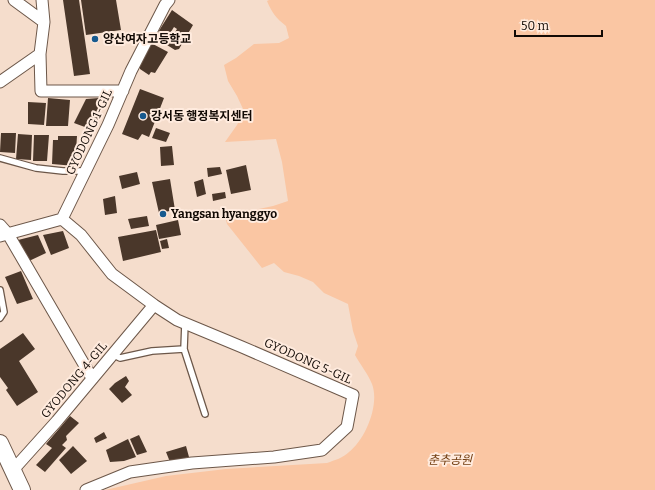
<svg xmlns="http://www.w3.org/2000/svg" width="655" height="490" viewBox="0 0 655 490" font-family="Bitter,'Noto Sans KR',serif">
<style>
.green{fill:#fac6a3}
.building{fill:#4a372a}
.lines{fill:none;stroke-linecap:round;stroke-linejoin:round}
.service-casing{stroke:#6c5749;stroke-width:8}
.minor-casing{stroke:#6c5749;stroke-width:13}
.secondary-casing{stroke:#6c5749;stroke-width:18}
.service{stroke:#fff;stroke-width:5.5}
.minor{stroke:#fff;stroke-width:11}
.secondary{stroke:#fff;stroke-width:16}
.poi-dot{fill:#175a8f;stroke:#ffebde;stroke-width:1.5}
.labels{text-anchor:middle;stroke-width:4;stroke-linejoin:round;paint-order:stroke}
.poi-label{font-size:12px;font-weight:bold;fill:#120a05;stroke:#ffebde;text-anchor:start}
.street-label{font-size:12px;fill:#120a05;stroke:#ffebde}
.park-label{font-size:12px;font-style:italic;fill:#713c0f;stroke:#ffebde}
</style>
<rect width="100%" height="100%" fill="#f5ddcc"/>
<!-- green -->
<path class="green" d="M269,0H655V490H105L166,476L226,469L327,463C335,460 343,458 349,452C365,440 380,405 372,384C368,374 360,364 355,355L358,346L353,331L348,304L324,293L313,282L299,276L284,272L274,263L262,268L227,224L225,216L273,206L288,201L282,162L276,139L225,142L237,125L244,111L237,96L228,81L224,65L236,58L254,44L279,43L289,38L286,26C276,18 272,13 267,1Z"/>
<!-- building -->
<path class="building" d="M63,0H79L90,74L74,76Z
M81,0H116L121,30L86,35Z
M172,10L193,25L179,49L175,50L167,45L177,29L174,27L164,43L155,37Z
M151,43L168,52L155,73L151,72L149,75L140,69V64Z
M140,89L164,98L149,137L142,134L138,140L122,134Z
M48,98L70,100L68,126H46Z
M99,98L105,102L93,130L74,123L86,99Z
M28,102L46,103L44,125L28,124Z
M156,128L170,133L166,142L152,138Z
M1,133H16L15,153L0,152Z
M18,134L32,135L31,160L16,159Z
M34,135H49L47,161H33Z
M58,136H77L75,166L52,164L53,140H58Z
M172,146L174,165L161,166L160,147Z
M246,165L251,190L231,194L226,170Z
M220,167L222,174L208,177L207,168Z
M137,172L140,184L122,189L119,176Z
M170,179L175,210L159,213L152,182Z
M203,179L206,194L197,197L194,182Z
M225,192L226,198L213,201L212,194Z
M115,196L117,213L105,215L103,199Z
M147,216L149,226L131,229L128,219Z
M178,220L181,235L159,239L156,225Z
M156,230L161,252L123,261L118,237Z
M63,231L69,248L51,255L43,235Z
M38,235L46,253L29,261L18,240Z
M167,239L169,248L162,249L160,241Z
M21,271L33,299L17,304L5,277Z
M23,333L35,349L19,361L38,392L17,406L6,390L8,388L0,377V349Z
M126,376L129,381L125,387L132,395L122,403L109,389L115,383Z
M70,416L79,423L66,436L67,440L62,445L66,448L45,472L36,465L52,448L46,444Z
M104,432L107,438L96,443L94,438Z
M139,435L147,452L137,455L130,439Z
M128,439L136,457L124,461L110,462L106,450Z
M73,446L87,461L71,474L59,460Z
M186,446L189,457L170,462L166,452Z"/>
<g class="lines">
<!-- service casing -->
<g class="service-casing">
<path id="service" d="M0,158L36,168L63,171H85
M0,290L4,312L0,318
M185,323L184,349L205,414
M112,354L120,358L152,351L184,349"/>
</g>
<!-- minor casing -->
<g class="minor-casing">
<path id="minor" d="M14,0L44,22L40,54L41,91H123
M42,0L44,22
M0,82L40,54
M62,219L81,235L112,274L154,305L177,320L242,347L353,395L347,427L322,450L274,457L192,463L130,472L86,490
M0,225L8,234L92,378
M0,236L62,219L108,125L131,71L165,5L169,0
M13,470L57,421L154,305"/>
</g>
<!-- secondary casing -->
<g class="secondary-casing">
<path id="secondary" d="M0,443L22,490"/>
</g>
<!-- service -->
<use href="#service" class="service"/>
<!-- minor -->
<use href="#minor" class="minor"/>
<!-- secondary -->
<use href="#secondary" class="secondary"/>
</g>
<!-- markers -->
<g class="poi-dot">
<circle cx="95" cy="39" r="4"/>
<circle cx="143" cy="116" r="4"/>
<circle cx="163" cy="214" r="4"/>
</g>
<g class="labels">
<!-- poi labels -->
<g class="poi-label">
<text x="103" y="43">양산여자고등학교</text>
<text x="151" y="120">강서동 행정복지센터</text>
<text x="171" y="218">Yangsan hyanggyo</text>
</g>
<!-- street labels -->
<g class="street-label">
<text transform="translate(89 132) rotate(-65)" y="4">GYODONG 1-GIL</text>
<text transform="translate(308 361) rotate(24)" y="4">GYODONG 5-GIL</text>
<text transform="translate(74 380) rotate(-50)" y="4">GYODONG 4-GIL</text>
</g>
<!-- park labels -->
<g class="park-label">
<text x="450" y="464">춘추공원</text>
</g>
</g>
<!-- scale -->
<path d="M515 30v6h87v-6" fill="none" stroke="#120a05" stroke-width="2"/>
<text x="521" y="30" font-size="12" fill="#120a05" stroke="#ffebde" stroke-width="3" paint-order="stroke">50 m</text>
</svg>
